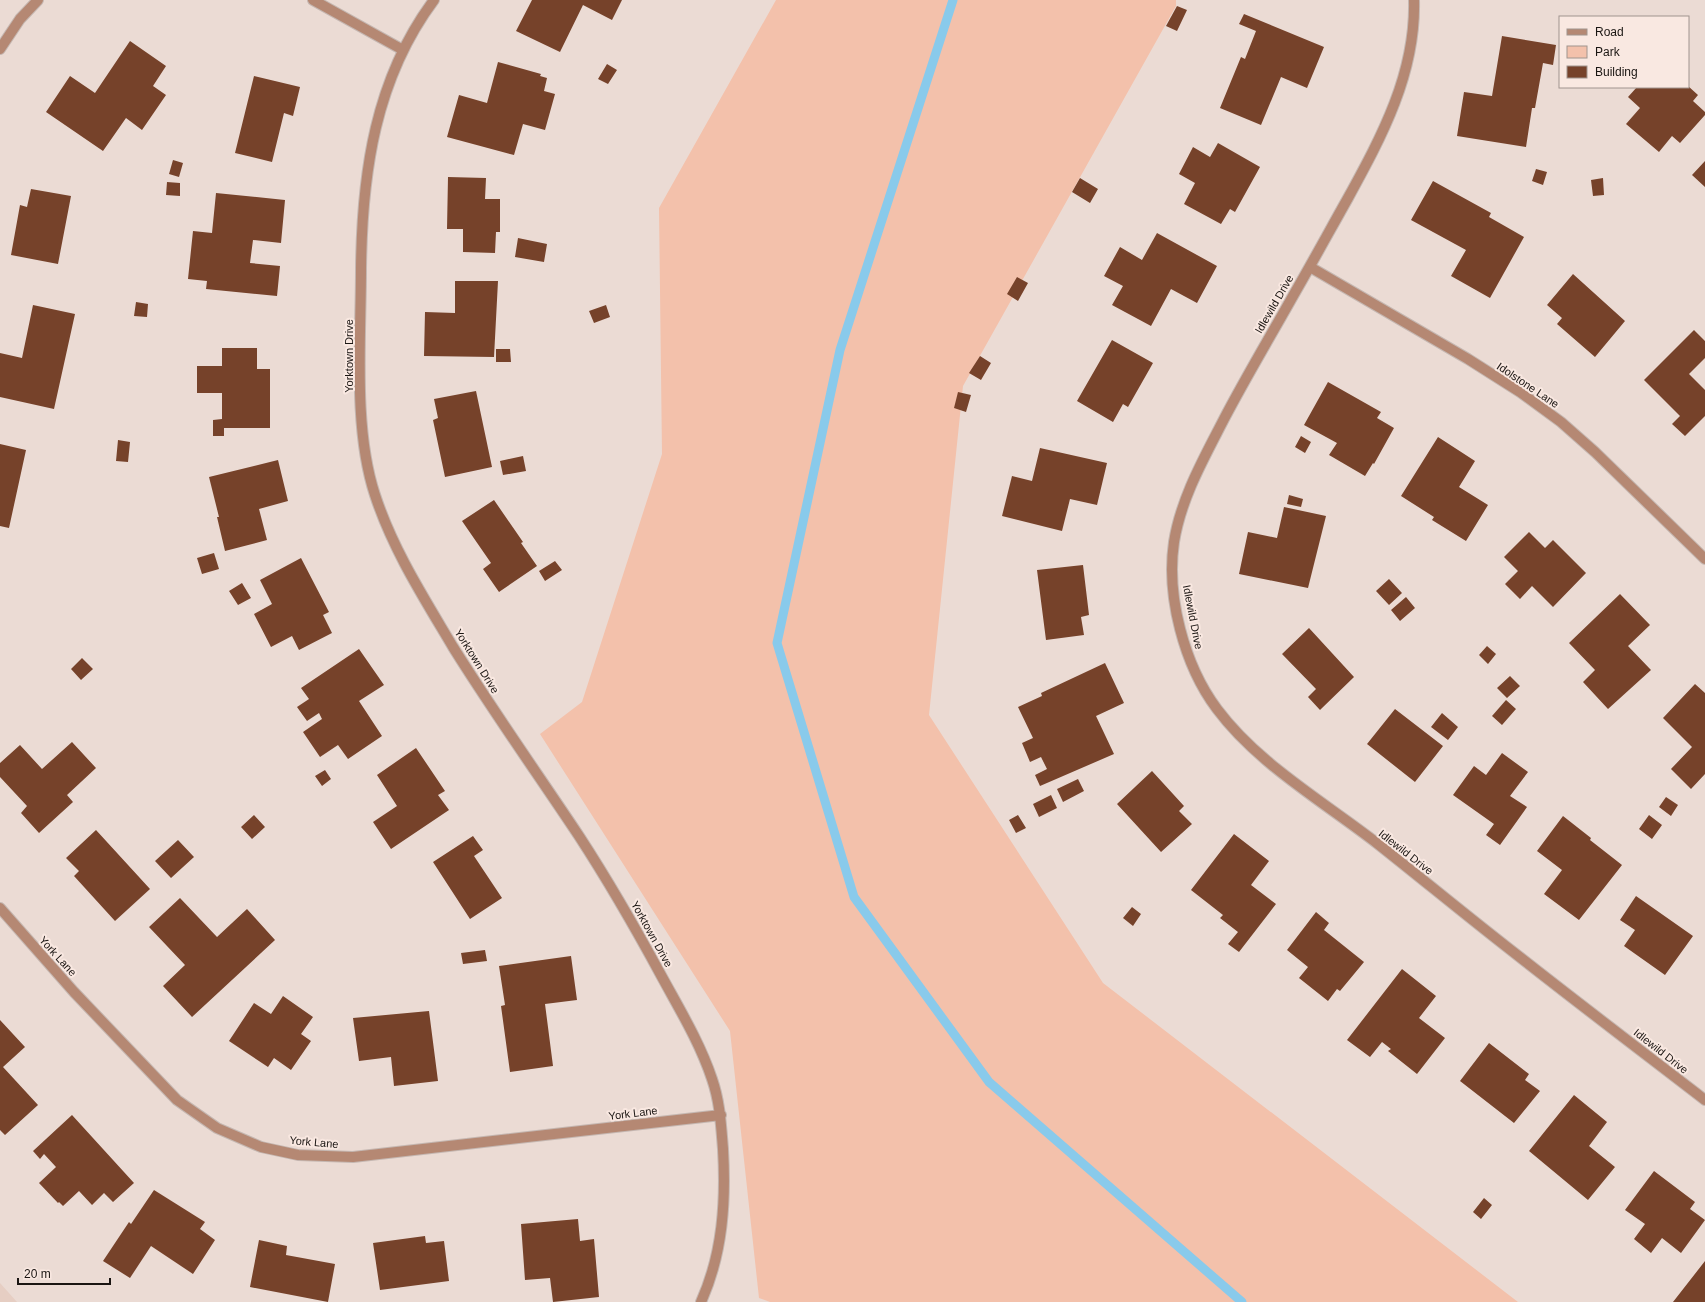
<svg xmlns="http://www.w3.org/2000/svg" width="1705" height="1302" viewBox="0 0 1705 1302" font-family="Helvetica,sans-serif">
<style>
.built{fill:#e6cec3}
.green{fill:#f3c1ab}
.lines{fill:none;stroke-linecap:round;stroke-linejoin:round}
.stream{stroke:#89caeb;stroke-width:9}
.building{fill:#76422a}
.street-casing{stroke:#c5b7b1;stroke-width:12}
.street{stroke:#b58873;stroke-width:10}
.labels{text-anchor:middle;stroke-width:4;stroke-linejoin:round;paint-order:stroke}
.street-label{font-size:11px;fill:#1a1512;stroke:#f9e8e1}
</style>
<rect width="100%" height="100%" fill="#ebdbd4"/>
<!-- built -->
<path class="built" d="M0,1283L17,1302H0Z"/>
<!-- green -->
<path class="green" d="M776,0H1176V6L963,386L929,715L1103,983L1518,1302H770L759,1298L730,1031L540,734L582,702L662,454L659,208Z"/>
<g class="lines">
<!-- stream -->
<path class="stream" d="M953,0L840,350L777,643L854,897L989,1082L1242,1302"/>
</g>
<!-- building -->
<path class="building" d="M532,0H622L612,20L583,5L560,52L516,31Z
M1177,6L1187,10L1177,31L1166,26Z
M1244,14L1324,47L1307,88L1281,77L1261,125L1220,108L1241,57L1245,59L1256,31L1239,24Z
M1502,36L1556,45L1553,65L1543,63L1535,108H1532L1526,147L1457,136L1464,92L1492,96Z
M130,41L166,66L153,86L166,95L142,130L126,118L103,151L46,112L70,76L95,93Z
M498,62L541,74L540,76L547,78L544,91L555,94L545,130L523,124L514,155L447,137L459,95L487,103Z
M607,64L617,70L608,84L598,79Z
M254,76L300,87L293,116L284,113L272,162L235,153Z
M1688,86L1698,95L1693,101L1705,112V115L1680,143L1672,136L1659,152L1626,124L1640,108L1628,97L1637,87Z
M1218,143L1260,167L1235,212L1230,209L1221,224L1184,204L1195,183L1179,174L1193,147L1210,157Z
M173,160L183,163L179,177L169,174Z
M1705,161V187L1692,175Z
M1536,169L1547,172L1543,185L1532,181Z
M448,177L486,178L485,199H500V232H496L495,253L463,252V229H447Z
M1080,178L1098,189L1090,203L1072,192Z
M1603,178L1604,195L1593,196L1591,180Z
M1433,181L1491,213L1489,217L1524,237L1490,298L1451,276L1466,250L1411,220Z
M167,182L180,183V196L166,195Z
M31,189L71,196L58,264L11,255L20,205L27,207Z
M216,193L285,200L281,243L253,240L250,263L280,266L277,296L206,289L207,281L188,279L193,231L212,233Z
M1157,233L1217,266L1197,303L1171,289L1151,326L1112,305L1123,286L1104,276L1120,247L1142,260Z
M518,238L547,244L544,262L515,257Z
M1573,274L1625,321L1595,357L1557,324L1562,318L1547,305Z
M1017,277L1028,283L1018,301L1007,294Z
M455,281H498L494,357L424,356L425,312L455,313Z
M136,302L148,304L147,317L134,316Z
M33,305L75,314L54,409L0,397V353L22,358Z
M606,305L610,317L594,323L589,311Z
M1694,330L1705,341V358L1689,374L1705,390V416L1685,436L1672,424L1680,416L1644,380Z
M1112,340L1153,363L1128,407L1123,404L1113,422L1077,401Z
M222,348H257V369H270V428H224V436H213V420L222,419V393H197V366H222Z
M496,349H510L511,362H496Z
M980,356L991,363L981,380L969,373Z
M1328,382L1381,412L1377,418L1394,428L1374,464L1373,463L1365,476L1329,455L1337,443L1304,425Z
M476,391L492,467L445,477L433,420L438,418L434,399Z
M958,392L971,395L966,412L954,408Z
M1301,436L1311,442L1305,453L1295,447Z
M1438,437L1475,461L1459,487L1488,505L1466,541L1432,520L1434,517L1401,496Z
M118,440L130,442L128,462L116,461Z
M0,444L26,450L9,528L0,526Z
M1040,448L1107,463L1097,505L1070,499L1062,531L1002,516L1012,476L1032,481Z
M523,456L526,471L503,475L500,461Z
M278,460L288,501L259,509L267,540L225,551L217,517H219L209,477Z
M1289,495L1303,499L1301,507L1287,504Z
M494,500L523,542L521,543L537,566L499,592L483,569L491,563L462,521Z
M1284,507L1326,516L1308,588L1239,574L1248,532L1277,538Z
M1529,532L1545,548L1553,540L1586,573L1553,607L1532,586L1520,599L1505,584L1518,571L1504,557Z
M214,553L219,569L202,574L197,558Z
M301,558L329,612L323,615L332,633L299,650L292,636L271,647L254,614L272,604L260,580Z
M555,561L562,570L545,581L539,571Z
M1083,565L1089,615L1081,617L1084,635L1046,640L1037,570Z
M1389,579L1402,593L1389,605L1376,591Z
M242,583L251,598L238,605L229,591Z
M1620,594L1650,625L1628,646L1651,670L1608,709L1583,682L1595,670L1569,643Z
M1406,597L1415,608L1400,621L1391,610Z
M1309,628L1354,677L1320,710L1308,697L1316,689L1282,654Z
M1487,646L1496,654L1488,664L1479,655Z
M359,649L384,685L359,701L382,736L348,759L338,745L320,757L303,732L322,719L319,713L307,721L297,707L309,699L301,688Z
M82,658L93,669L81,680L71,669Z
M1105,663L1124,703L1096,716L1114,754L1040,786L1035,775L1047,769L1041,757L1030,762L1022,743L1033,738L1018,707L1042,696L1041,693Z
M1510,676L1520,686L1507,698L1497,688Z
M1695,684L1705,693V774L1691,789L1671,769L1692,747L1663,718Z
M1506,700L1516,709L1502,725L1492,716Z
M1395,709L1443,746L1415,782L1367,744Z
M1442,713L1458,727L1448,740L1431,727Z
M72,742L96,768L67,795L73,802L39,833L21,813L27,806L0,777V763L20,745L42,769Z
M416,748L445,791L438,795L449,810L391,849L373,822L397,806L377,775Z
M1502,753L1528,772L1510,796L1527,807L1500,845L1486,835L1494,824L1453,795L1474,766L1486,775Z
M325,770L331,779L322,786L315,776Z
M1152,771L1184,806L1179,811L1192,824L1161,852L1117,804Z
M1078,779L1084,791L1063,802L1057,789Z
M1051,795L1057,808L1039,817L1033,804Z
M1666,797L1678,805L1671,816L1659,807Z
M254,815L265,827L252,839L241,827Z
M1018,815L1026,828L1016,833L1009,820Z
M1649,815L1662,825L1652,839L1639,829Z
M1563,816L1591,838L1590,840L1622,865L1579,920L1544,894L1562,870L1537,851Z
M96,830L150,889L115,921L74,876L79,871L66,858Z
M1234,834L1269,861L1251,885L1276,904L1239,952L1228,944L1238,932L1220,918L1223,915L1191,890Z
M473,836L483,850L474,856L502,898L470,919L433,862Z
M178,840L194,857L171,878L155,861Z
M1636,896L1693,936L1665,975L1624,946L1635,930L1620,920Z
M180,898L217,937L247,909L275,940L192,1017L163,986L185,965L149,927Z
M1132,907L1141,914L1133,926L1123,918Z
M1316,912L1329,923L1324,930L1364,962L1340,991L1337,989L1328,1001L1299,978L1308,967L1287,950Z
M485,950L487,961L463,964L461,953Z
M571,956L577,1000L545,1004L553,1066L510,1072L501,1006L505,1005L499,966Z
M1402,969L1436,996L1419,1018L1445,1038L1417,1074L1388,1051L1391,1049L1382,1042L1370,1057L1347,1040Z
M283,996L313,1017L301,1034L311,1041L291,1070L274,1058L268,1067L229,1041L254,1003L271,1014Z
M429,1011L438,1081L394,1086L391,1057L359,1061L353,1018Z
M0,1020L25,1047L3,1067L38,1105L5,1135L0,1130Z
M1489,1043L1529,1074L1525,1080L1540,1091L1514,1123L1460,1081Z
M1574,1095L1607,1122L1589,1146L1615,1167L1588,1200L1529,1151Z
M72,1115L134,1183L113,1202L104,1193L92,1205L79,1191L63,1206L59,1202L58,1203L39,1183L56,1167L44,1154L40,1159L33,1151Z
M1654,1171L1695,1202L1690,1209L1705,1220L1681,1253L1662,1238L1651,1253L1634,1239L1645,1224L1625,1210Z
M154,1190L205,1222L200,1229L215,1240L193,1274L151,1246L130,1278L103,1261L129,1222L131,1224Z
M1484,1198L1492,1205L1481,1219L1473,1212Z
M578,1219L580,1241L594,1239L599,1297L553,1302L550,1278L525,1280L521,1224Z
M425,1236L426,1243L444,1241L449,1281L380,1290L373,1243Z
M259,1240L287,1246L286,1255L335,1264L328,1302L250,1287Z
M1705,1261V1302H1673Z"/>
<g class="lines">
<!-- street casing -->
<g class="street-casing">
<path id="street" d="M313,0L403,50
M434,0C375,79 362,173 361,269C361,339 353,429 375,495C393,550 424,598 453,647C493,711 537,773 579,836C609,882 636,929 662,977C680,1010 700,1043 712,1079C720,1102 721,1125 723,1149C726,1201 723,1253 701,1302
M1414,0C1416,73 1382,136 1348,198C1330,230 1312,263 1293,296C1270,337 1246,377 1224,419C1204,458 1181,498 1174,542C1166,596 1184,665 1217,709C1258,764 1324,802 1378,844C1426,882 1473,921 1521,958C1582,1006 1644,1053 1705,1100
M0,49L20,19L38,0
M1310,267L1468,359L1520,392L1561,422L1595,452L1705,559
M0,908L74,992L177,1100L217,1128L261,1147L298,1155L353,1157L721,1115"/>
</g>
<!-- street -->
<use href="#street" class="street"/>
</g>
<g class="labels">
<!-- street labels -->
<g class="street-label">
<text transform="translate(1274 304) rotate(-60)" y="4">Idlewild Drive</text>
<text transform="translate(349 356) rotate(-90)" y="4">Yorktown Drive</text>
<text transform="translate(1528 385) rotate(34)" y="4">Idolstone Lane</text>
<text transform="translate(1193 617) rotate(79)" y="4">Idlewild Drive</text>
<text transform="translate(477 661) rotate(58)" y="4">Yorktown Drive</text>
<text transform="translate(1406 852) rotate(38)" y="4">Idlewild Drive</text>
<text transform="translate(652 934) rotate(61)" y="4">Yorktown Drive</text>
<text transform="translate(58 956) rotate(48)" y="4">York Lane</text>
<text transform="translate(1661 1051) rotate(38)" y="4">Idlewild Drive</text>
<text transform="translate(633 1113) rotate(-7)" y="4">York Lane</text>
<text transform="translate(314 1142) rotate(5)" y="4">York Lane</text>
</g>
</g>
<!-- legend -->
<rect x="1559" y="16" width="130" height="72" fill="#f9e8e1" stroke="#a0948e"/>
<rect x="1567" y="29" width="20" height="6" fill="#b58873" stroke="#a0948e"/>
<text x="1595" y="36" font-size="12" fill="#1a1512">Road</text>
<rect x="1567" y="46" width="20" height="12" fill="#f3c1ab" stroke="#a0948e"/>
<text x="1595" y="56" font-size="12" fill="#1a1512">Park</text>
<rect x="1567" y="66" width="20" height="12" fill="#76422a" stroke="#a0948e"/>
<text x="1595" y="76" font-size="12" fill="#1a1512">Building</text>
<!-- scale -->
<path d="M18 1278v6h92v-6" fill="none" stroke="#1a1512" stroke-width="2"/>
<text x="24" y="1278" font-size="12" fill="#1a1512" stroke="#f9e8e1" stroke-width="3" paint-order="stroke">20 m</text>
</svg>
